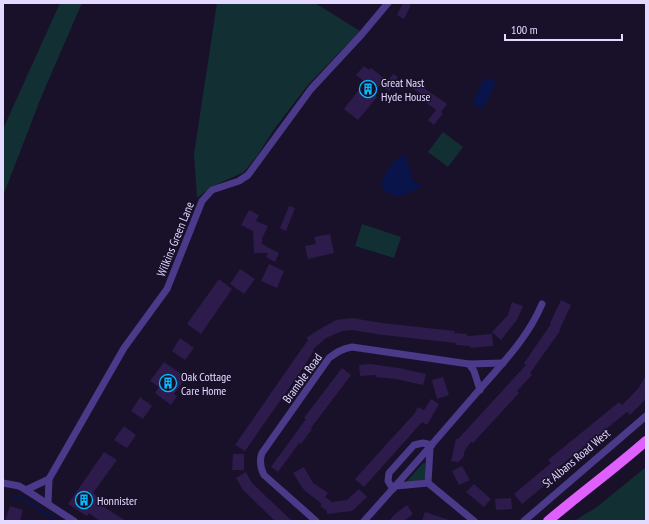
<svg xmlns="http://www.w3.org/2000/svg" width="649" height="524" font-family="'PT Sans Narrow',sans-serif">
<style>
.green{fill:#122f34}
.water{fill:#09154a}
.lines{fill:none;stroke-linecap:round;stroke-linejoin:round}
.stream{stroke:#09154a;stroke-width:2.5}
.building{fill:#2d1b4c}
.minor{stroke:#4b398a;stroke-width:7}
.primary{stroke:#e060ff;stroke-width:10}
.labels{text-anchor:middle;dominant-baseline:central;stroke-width:3;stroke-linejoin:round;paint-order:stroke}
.poi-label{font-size:12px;fill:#e4d9ff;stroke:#19102a;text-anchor:start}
.street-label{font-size:12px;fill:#e4d9ff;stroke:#19102a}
</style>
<rect width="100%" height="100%" fill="#19102a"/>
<!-- green -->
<g class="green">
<path d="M60 3H82L42 95 3 196V129Z"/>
<path d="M217 3H315L360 31 308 85 275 128 257 156 244 172 211 187 197 198 194 154Z"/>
<path d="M443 132 463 147 448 167 428 152Z"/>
<path d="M362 224 401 237 394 258 355 246Z"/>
<path d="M423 463H425V478L423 480 408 483 407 481Z"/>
<path d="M646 467V521H574L597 507Z"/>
</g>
<!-- water -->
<g class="water">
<path d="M485 77 496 83 483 109 472 103Z"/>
<path d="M405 155 413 181 422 186C407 195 391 203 381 184 386 172 392 158 405 155Z"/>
</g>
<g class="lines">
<!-- stream -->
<g class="stream">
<path d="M13 496 24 499 51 517"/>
<path d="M55 519 58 521"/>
</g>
</g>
<!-- building -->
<g class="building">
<path d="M403 3H408L411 5 404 19 397 15Z"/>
<path d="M364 66 369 70 371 68 388 81 393 74 398 77 389 91 380 85 373 94 377 97 358 120 344 109 365 82 356 75Z"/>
<path d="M411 79 447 104 441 112 443 113 434 125 428 120 436 110 420 98 422 95 407 85Z"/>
<path d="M289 206 295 208 286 231 280 228Z"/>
<path d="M249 210 259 215 256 221 268 226 262 238V244L279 253 275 262 266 257 268 253H254L253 231 241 225Z"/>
<path d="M330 234 334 253 308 259 305 246 316 244 314 237Z"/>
<path d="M269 264 284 271 277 288 261 281Z"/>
<path d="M240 269 255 279 244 294 230 284Z"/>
<path d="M219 279 232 289 201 334 187 324Z"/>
<path d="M561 300 571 305 559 331H560L530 373 532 375 517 391 519 393 473 443 471 442 465 450 463 458 458 462 451 461 456 439H458L526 365 524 363 551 324 550 323Z"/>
<path d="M512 302 523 306 517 320 501 340 492 332 508 315Z"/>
<path d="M352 318 382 323 455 331 454 333 468 334 467 336 492 334 493 346 470 348V346L456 345V343L383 335 352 330 342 331 326 338 313 349 314 350 303 368 245 451 235 445 296 357 308 340 306 338 320 329 336 320Z"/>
<path d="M180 338 194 348 185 360 172 351Z"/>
<path d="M164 362 184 376 181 380 183 382 174 394 177 396 171 405 155 393 159 387 150 381Z"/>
<path d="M370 364 399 368 426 374 423 385 396 379 376 377V375L360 376 359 365Z"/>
<path d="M342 368 351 375 311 428 312 429 301 444 299 443 278 472 271 467 306 419 304 418Z"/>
<path d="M646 375V399L630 415 627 412 554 471 557 475 522 504 514 494 551 463 548 460 575 438 619 402 622 405 638 389Z"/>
<path d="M443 377 449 395 437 399 432 380Z"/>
<path d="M140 397 152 406 143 419 131 411Z"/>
<path d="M431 399 439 404 427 425 422 422 364 487 355 479 414 414 418 407 424 410Z"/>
<path d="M124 426 136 435 127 448 114 440Z"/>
<path d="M104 452 117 460 93 493 99 497 96 502 126 521H100L89 513 87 516 68 504Z"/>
<path d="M233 454H244V470H232Z"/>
<path d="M462 466 470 480 459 485 452 471Z"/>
<path d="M304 467 313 483 328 493 325 497 332 502 347 500 359 489 367 497 352 511 327 514V511L320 506 322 504 304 490 293 473Z"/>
<path d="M246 472 252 483 292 521H275L243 490 236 478Z"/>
<path d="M474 484 491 499 484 507 466 492Z"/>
<path d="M511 498 512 509 496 510 495 499Z"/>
<path d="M407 505 413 514 404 521H389L394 515Z"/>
<path d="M10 506 23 510 20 521H5Z"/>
<path d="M425 512 449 520V521H422Z"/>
</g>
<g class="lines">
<!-- minor -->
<g class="minor">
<path d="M469 364 503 363"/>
<path d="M3 483 19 486 26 490 74 521"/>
<path d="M428 483 430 448"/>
<path d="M396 486 428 483 474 521"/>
<path d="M393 489 388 481 389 473 414 445 423 443 432 445"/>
<path d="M26 490 49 479"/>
<path d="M48 504 49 479 124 348 167 289 202 201 212 190 239 181 248 175 311 89 362 34 388 3"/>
<path d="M316 521 264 475C260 467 259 461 262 453L329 358C337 352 342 349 352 347L469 364 474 371 480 390"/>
<path d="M364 521C401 480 437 439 473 397 498 368 527 340 542 304"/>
<path d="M524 521 646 416"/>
</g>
<!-- primary -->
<path class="primary" d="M548 521C580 494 614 469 646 441"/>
</g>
<!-- icons -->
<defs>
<g id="building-ring" transform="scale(0.9)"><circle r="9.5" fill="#19102a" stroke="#05baff" stroke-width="1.5"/><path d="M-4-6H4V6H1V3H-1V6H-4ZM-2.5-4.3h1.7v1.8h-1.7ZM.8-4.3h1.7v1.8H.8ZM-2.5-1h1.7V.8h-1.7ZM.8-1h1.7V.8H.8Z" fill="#05baff"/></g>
</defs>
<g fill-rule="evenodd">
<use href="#building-ring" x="368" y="89"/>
<use href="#building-ring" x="168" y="383"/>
<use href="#building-ring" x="84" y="500"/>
</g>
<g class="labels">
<!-- poi labels -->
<g class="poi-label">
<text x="381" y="82">Great Nast<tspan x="381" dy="14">Hyde House</tspan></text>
<text x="181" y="376">Oak Cottage<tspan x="181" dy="14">Care Home</tspan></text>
<text x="97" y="500">Honnister</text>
</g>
<!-- street labels -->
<g class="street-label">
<text transform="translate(175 239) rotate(-68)">Wilkins Green Lane</text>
<text transform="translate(302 378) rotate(-54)">Bramble Road</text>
<text transform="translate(576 458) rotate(-40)">St Albans Road West</text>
</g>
</g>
<!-- border -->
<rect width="649" height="524" fill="none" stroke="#e4d9ff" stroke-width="8"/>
<!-- scale -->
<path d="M505 34v6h117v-6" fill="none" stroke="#e4d9ff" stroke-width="2"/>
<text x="511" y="34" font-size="12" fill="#e4d9ff" stroke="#19102a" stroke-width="3" paint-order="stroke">100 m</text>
</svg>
